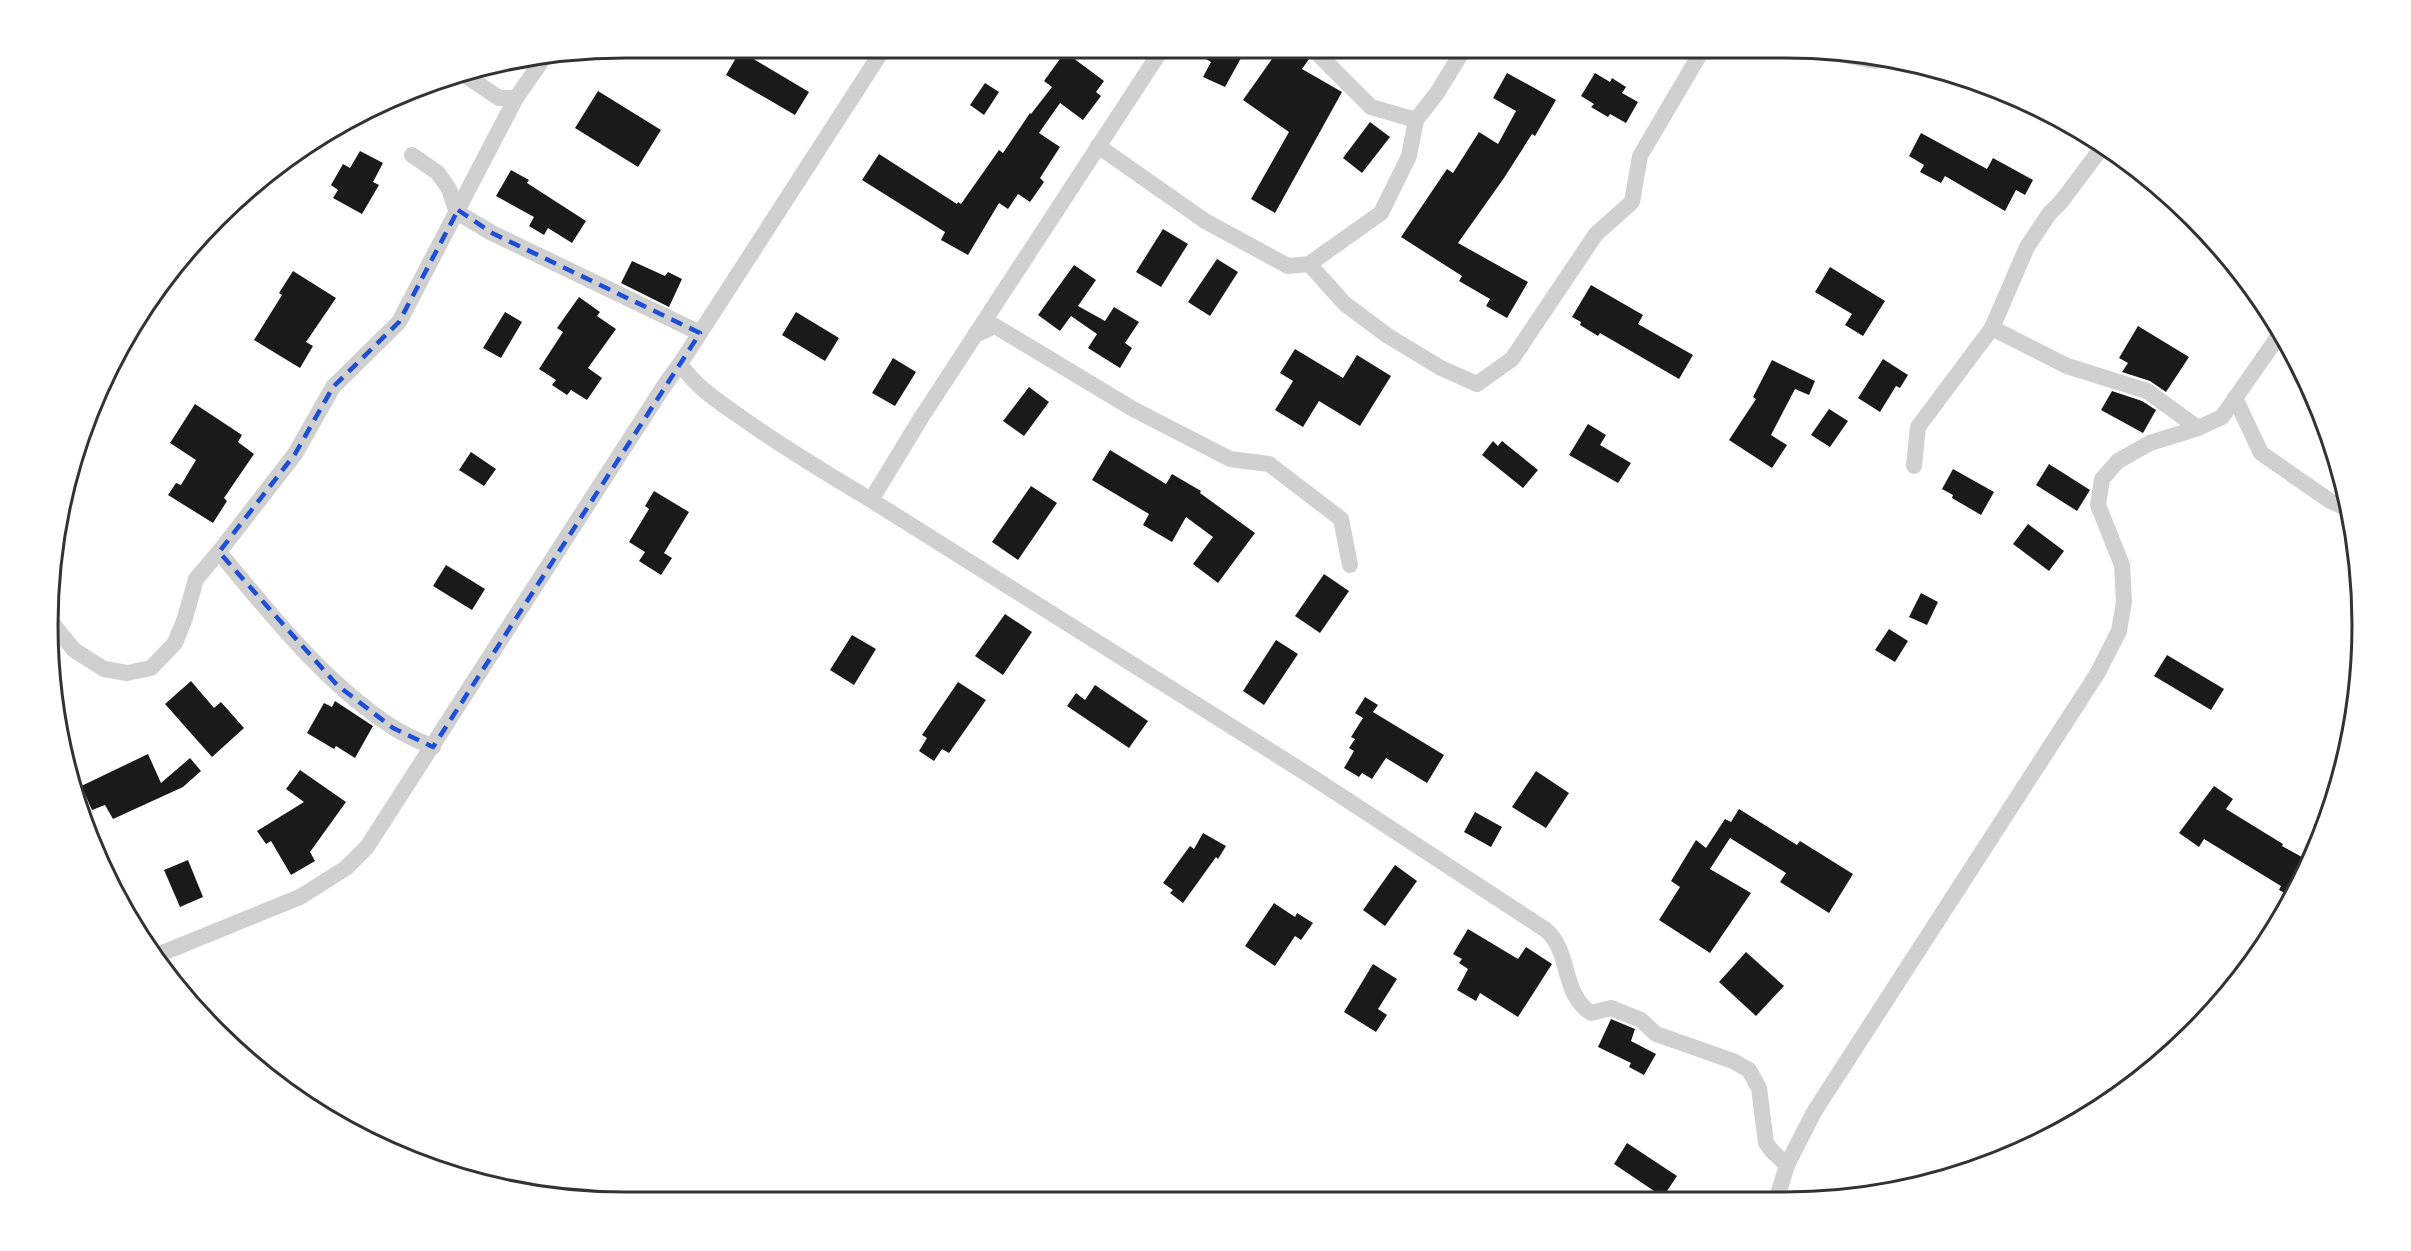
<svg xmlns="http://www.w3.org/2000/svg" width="2411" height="1251" font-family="'Archivo Narrow',sans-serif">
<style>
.building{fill:#1a1a1a}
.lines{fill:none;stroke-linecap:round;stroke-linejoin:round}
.minor{stroke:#d0d0d0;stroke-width:16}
.marked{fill:none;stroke:#1d4ed8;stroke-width:4.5;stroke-dasharray:12 8;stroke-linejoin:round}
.rim{fill:none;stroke:#333;stroke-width:3}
</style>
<rect width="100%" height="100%" fill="#fff"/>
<!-- building -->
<g class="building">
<path d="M1212 49H1246L1225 87 1203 77 1211 62 1206 59Z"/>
<path d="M1279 49H1303L1309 59 1302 69 1342 92 1275 213 1251 199 1289 132 1243 100Z"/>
<path d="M740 51 809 92 795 115 726 75Z"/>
<path d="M1065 52 1104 81 1096 92 1101 96 1083 120 1060 103 1039 133 1060 147 1040 178 1044 182 1030 202 1018 194 1008 209 999 203 968 255 941 240 945 232 862 180 879 154 957 204 958 202 961 204 999 150 1003 153 1030 113 1031 114 1052 87 1044 81Z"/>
<path d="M1507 73 1556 100 1535 136 1532 134 1504 178 1458 243 1528 282 1507 318 1486 306 1490 299 1459 281 1462 276 1401 237 1447 169 1453 173 1479 132 1498 144 1516 111 1493 98Z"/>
<path d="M1595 73 1610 82 1612 78 1626 87 1622 93 1638 102 1626 123 1610 114 1608 117 1591 107 1594 104 1581 96Z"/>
<path d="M985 83 999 92 984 115 970 105Z"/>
<path d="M598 91 661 130 638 167 575 128Z"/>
<path d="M1370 122 1390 137 1362 173 1343 158Z"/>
<path d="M1921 133 1987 169 1993 158 2033 180 2025 195 2016 190 2005 211 1945 176 1941 183 1920 172 1924 165 1909 156Z"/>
<path d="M360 151 383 163 373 182 379 185 362 214 333 198 338 190 331 185 343 164 350 168Z"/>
<path d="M511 170 529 180 527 183 586 221 572 243 548 228 544 235 529 226 534 217 496 196Z"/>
<path d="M1163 229 1188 244 1161 287 1136 272Z"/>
<path d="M1217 259 1238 272 1210 316 1188 302Z"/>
<path d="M632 261 665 276 668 272 682 279 669 307 621 283Z"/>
<path d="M1074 265 1096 280 1078 306 1105 321 1114 307 1139 322 1125 343 1132 348 1120 368 1088 348 1097 334 1071 316 1060 331 1038 315Z"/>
<path d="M1830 267 1885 301 1863 336 1845 325 1852 314 1815 292Z"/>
<path d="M293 271 336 298 306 342 313 346 300 368 254 340 282 295 279 293Z"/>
<path d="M1591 285 1643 315 1638 324 1693 355 1679 379 1600 333 1598 336 1580 325 1581 322 1572 317Z"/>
<path d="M579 297 600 312 597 316 616 329 588 368 602 378 587 400 571 390 567 395 552 385 556 380 539 369 563 332 557 328Z"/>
<path d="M505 312 522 322 501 358 483 348Z"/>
<path d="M796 312 839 338 825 361 782 335Z"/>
<path d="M2138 326 2189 357 2166 392 2150 381 2122 372 2128 363 2119 358Z"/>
<path d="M1295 349 1343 378 1357 355 1391 376 1360 426 1319 401 1303 427 1275 410 1293 381 1280 373Z"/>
<path d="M893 358 916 372 895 406 872 393Z"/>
<path d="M1883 359 1908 375 1900 388 1896 386 1880 412 1858 398Z"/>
<path d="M1772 360 1815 381 1809 395 1795 389 1771 435 1787 445 1772 468 1729 440 1756 399 1753 397Z"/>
<path d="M1029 387 1049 402 1024 436 1003 421Z"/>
<path d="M2112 391 2142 401 2156 410 2143 433 2101 410Z"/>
<path d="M195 404 242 435 238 442 254 454 224 498 227 501 213 523 168 495 176 483 181 485 196 460 170 443Z"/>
<path d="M1829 409 1848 421 1830 447 1811 435Z"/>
<path d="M1588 424 1606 435 1600 445 1631 463 1618 483 1569 455Z"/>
<path d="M1493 441 1498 446 1502 441 1538 470 1523 488 1482 455Z"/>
<path d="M1110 450 1166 484 1172 474 1201 491 1200 493 1255 533 1218 583 1193 564 1213 537 1186 517 1172 542 1143 525 1149 514 1092 480Z"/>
<path d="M471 452 496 469 484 486 459 470Z"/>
<path d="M2049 464 2090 490 2077 511 2036 485Z"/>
<path d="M1953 469 1994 492 1981 515 1952 498 1953 495 1942 489Z"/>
<path d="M1031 486 1057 503 1018 560 992 542Z"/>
<path d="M654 491 689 512 664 553 672 558 661 575 639 561 645 552 629 542 649 509 645 506Z"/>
<path d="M2028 524 2064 551 2049 571 2013 544Z"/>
<path d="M446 565 485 589 472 610 433 586Z"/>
<path d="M1324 574 1349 591 1320 633 1295 616Z"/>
<path d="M1921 593 1938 602 1927 625 1909 617Z"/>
<path d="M1005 614 1032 632 1003 675 975 656Z"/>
<path d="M1889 629 1908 641 1895 662 1875 650Z"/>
<path d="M852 635 876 649 854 685 830 670Z"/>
<path d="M1276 640 1298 654 1264 705 1243 691Z"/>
<path d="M2167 655 2224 689 2211 710 2154 676Z"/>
<path d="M191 681 214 708 221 702 244 728 212 757 165 704Z"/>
<path d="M958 682 986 700 949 753 942 749 934 761 919 751 927 738 922 735Z"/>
<path d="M1095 685 1148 721 1129 748 1067 706 1076 693 1085 700Z"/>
<path d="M1365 697 1378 705 1373 712 1444 755 1427 783 1386 758 1372 779 1362 773 1359 777 1344 768 1354 751 1349 748 1355 739 1351 737 1363 718 1355 713Z"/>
<path d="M335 701 373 726 355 758 336 746 334 749 307 733 324 703 332 707Z"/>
<path d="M148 754 161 783 190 758 201 771 183 787 113 819 105 805 92 810 84 792 73 790Z"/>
<path d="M300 770 346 802 310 852 315 861 291 875 271 841 266 844 257 831 304 802 286 789Z"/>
<path d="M1536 771 1569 793 1546 828 1512 807Z"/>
<path d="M2214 786 2233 799 2226 809 2283 844 2282 846 2311 862 2303 881 2293 897 2279 890 2281 886 2204 839 2199 847 2179 833Z"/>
<path d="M1739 809 1797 845 1800 841 1853 874 1829 913 1780 882 1786 873 1730 838 1710 869 1751 893 1710 953 1659 920 1680 887 1671 881 1696 840 1706 848 1725 819 1731 822Z"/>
<path d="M1475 812 1502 827 1491 847 1464 832Z"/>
<path d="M1203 833 1226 846 1218 859 1216 857 1183 903 1170 893 1173 890 1163 883 1190 846 1194 849Z"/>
<path d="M188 860 203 897 180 907 164 870Z"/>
<path d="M1395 865 1417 881 1385 926 1363 910Z"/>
<path d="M1274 903 1295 917 1297 913 1313 923 1301 940 1295 936 1275 966 1245 946Z"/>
<path d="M1468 929 1518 959 1526 947 1552 964 1518 1017 1480 993 1476 1001 1457 990 1468 969 1459 963 1462 959 1453 954Z"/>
<path d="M1746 952 1784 986 1756 1016 1719 982Z"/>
<path d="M1373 964 1397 979 1378 1009 1387 1015 1376 1032 1344 1012Z"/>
<path d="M1611 1019 1635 1029 1631 1041 1656 1054 1644 1075 1629 1067 1631 1063 1598 1047Z"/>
<path d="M1627 1143 1677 1176 1663 1197 1614 1164Z"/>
</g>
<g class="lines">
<!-- minor -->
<g class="minor">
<path d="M1313 49 1371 107 1416 120"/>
<path d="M1813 49 1875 61 1884 59"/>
<path d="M465 75 499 98H516"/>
<path d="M1098 146 1205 221 1288 266 1309 264 1381 213 1409 156 1416 120 1437 93 1464 49"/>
<path d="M2103 146 2061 202 2049 214 2027 247 1992 328 2067 366 2147 391 2198 428"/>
<path d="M412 155 438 173 449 189 455 207 460 214 492 233 700 333"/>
<path d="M1309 264 1345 304 1388 336 1441 368 1477 384 1512 359 1596 234 1632 202 1640 156 1703 49"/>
<path d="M975 335 995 326 1133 409 1230 459 1269 464 1341 519 1350 565"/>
<path d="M680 364C696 387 719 402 742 418 784 448 828 474 871 500L921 418 1162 49"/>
<path d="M2235 398 2261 453 2330 501 2348 509"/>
<path d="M1914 466 1918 427 1992 328"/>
<path d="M871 500 1312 777 1546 930C1572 953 1560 992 1591 1013L1611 1008 1641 1020 1656 1034 1733 1061 1749 1070 1759 1088 1766 1143 1772 1151 1787 1165"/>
<path d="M219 552C271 615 323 681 391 726 404 735 419 741 433 747"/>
<path d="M53 624 74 650 104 669 127 673 151 668 175 643 185 618 196 579 219 552 295 454 333 387 399 322 516 98 541 62"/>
<path d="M77 800 89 832"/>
<path d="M160 954 300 897 346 868 367 847 664 386 680 364 884 48"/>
<path d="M1777 1198 1787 1165 1814 1112 2097 674 2119 631 2124 602 2122 565 2098 505 2102 479 2118 461 2150 443 2198 428 2222 417 2282 331"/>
</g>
</g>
<!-- marked area -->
<path class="marked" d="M458 210 492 233 700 333 433 747 393 728 337 685 219 552 295 454 333 387 399 322Z"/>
<!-- crop -->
<path d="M0 0H2411V1251H0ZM625 58H1785A567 567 0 0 1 2352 625V625A567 567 0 0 1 1785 1192H625A567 567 0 0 1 58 625V625A567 567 0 0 1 625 58Z" fill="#fff" fill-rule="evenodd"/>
<path class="rim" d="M625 58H1785A567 567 0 0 1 2352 625V625A567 567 0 0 1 1785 1192H625A567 567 0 0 1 58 625V625A567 567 0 0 1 625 58Z"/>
</svg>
